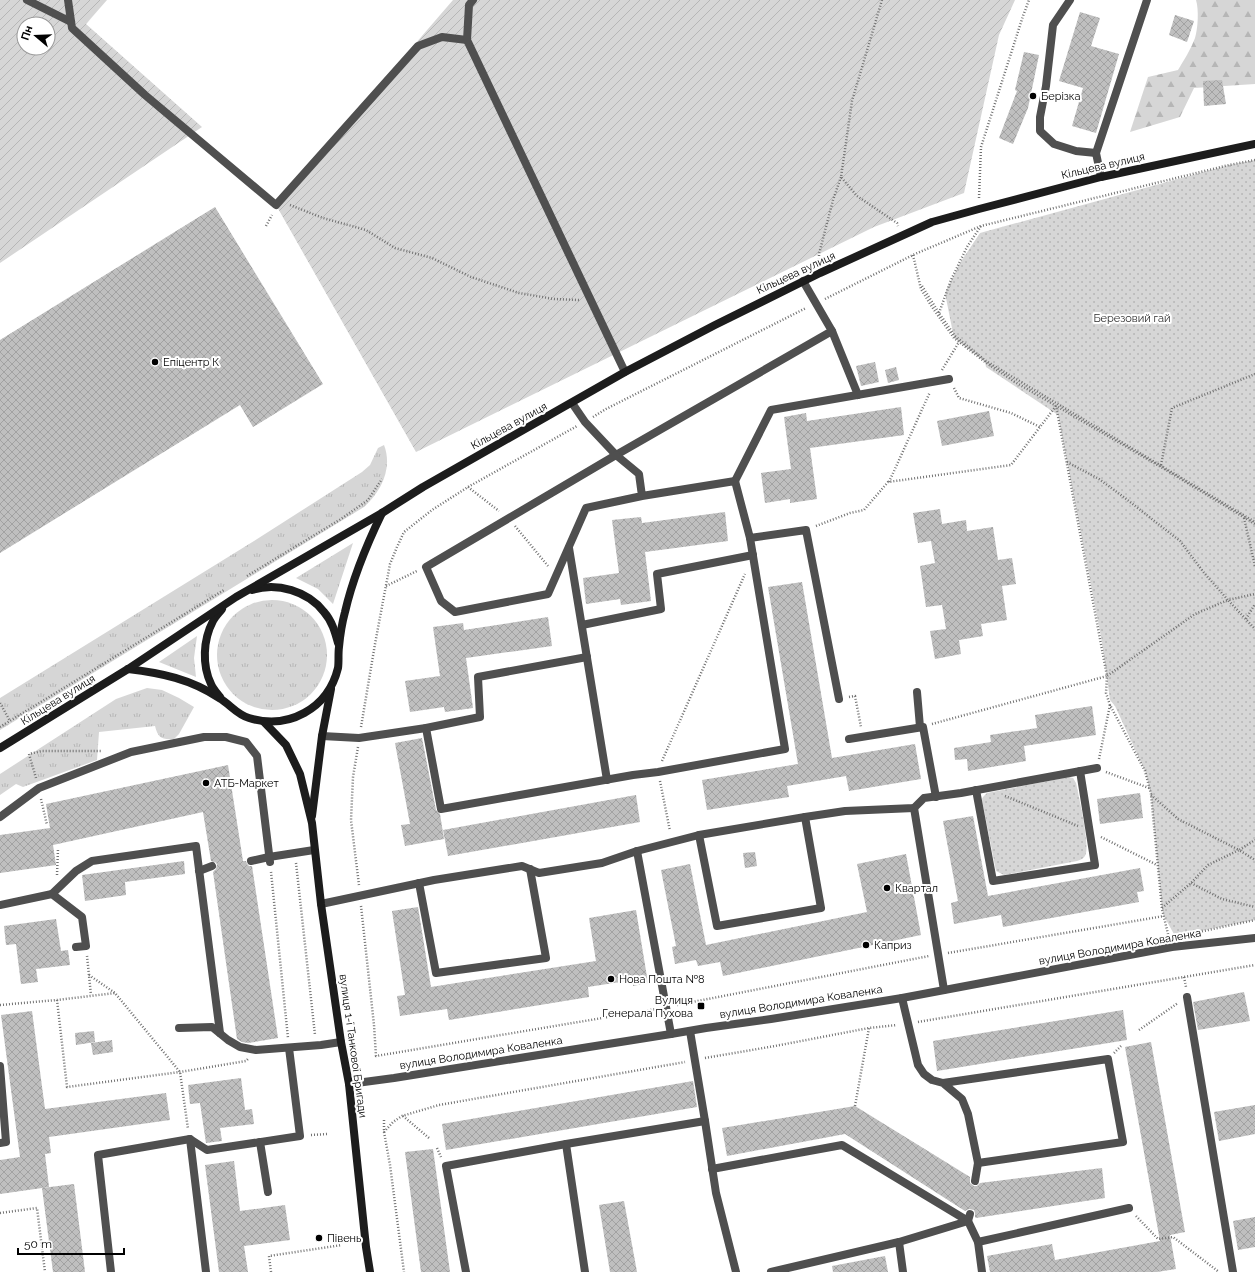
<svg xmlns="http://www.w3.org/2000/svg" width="1255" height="1272" font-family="Raleway,sans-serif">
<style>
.grass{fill:url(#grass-tufts)}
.forest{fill:url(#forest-firs)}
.park{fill:url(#park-dots)}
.garden{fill:url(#garden-furrows);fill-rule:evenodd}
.building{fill:url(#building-cross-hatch)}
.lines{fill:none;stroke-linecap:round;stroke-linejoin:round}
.path{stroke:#717171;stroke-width:2.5;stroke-dasharray:1 2;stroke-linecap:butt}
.service{stroke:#4f4f4f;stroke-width:8}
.minor{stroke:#4f4f4f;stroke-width:8}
.tertiary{stroke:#4f4f4f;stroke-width:8}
.secondary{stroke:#1c1c1c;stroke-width:8}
.poi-dot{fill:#000;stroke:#fff;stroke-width:1.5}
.labels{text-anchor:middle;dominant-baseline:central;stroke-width:4;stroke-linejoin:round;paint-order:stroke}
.poi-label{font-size:11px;fill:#000;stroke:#fff;text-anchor:start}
.street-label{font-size:11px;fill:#000;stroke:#fff}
.park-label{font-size:11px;fill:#2d2d2d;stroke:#fff}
</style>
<defs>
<pattern id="grass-tufts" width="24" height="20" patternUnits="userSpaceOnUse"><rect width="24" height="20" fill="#d6d6d6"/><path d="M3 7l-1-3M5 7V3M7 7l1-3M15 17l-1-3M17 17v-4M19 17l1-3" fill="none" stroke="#b6b6b6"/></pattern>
<pattern id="forest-firs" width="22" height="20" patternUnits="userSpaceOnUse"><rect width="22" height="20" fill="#d6d6d6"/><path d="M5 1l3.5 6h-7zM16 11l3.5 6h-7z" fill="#b6b6b6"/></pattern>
<pattern id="park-dots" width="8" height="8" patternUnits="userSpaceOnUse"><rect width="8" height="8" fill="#d6d6d6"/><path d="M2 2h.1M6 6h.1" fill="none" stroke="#b6b6b6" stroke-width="1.8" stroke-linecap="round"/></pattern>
<pattern id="garden-furrows" width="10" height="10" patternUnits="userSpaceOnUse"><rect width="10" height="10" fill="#d6d6d6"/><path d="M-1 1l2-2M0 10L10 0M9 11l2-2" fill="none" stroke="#b6b6b6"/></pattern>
<pattern id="building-cross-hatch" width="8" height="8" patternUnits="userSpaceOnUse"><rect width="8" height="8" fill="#bfbfbf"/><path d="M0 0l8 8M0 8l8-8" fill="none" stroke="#a2a2a2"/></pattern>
</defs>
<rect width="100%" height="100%" fill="#fff"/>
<!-- grass -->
<g class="grass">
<path d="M384 445C393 468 381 492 364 507L0 730V698L254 541 362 472 370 465 378 448Z"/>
<path d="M353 543 333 604 318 589 296 578Z"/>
<circle cx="272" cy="655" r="55"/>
<path d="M197 636 194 658 196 677 159 662Z"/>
<path d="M147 688 162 690 179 698 194 707 179 734 174 739C162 740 158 738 155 726L99 732 97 760 23 787 16 784 0 795V774L116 699Z"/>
</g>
<!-- forest -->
<path class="forest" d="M1196 0H1255V84L1194 88 1180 117 1130 132 1148 77 1178 70C1184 60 1191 49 1195 38 1198 28 1199 10 1196 0Z"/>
<!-- park -->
<g class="park">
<path d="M1255 160V920L1175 936 1164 916 1162 909 1151 794 1145 771 1115 706 1110 700 1102 642 1058 415 986 367 985 362 954 338 945 293 960 263 980 233 1229 165Z"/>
<path d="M1069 777 1073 778 1076 783C1079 797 1089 842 1086 853 1085 858 1081 860 1077 861L1004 875 996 871 982 800 983 797 987 793Z"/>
</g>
<!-- garden -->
<g class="garden">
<path d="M0 0H107L86 24 202 127 0 263ZM24 24H48V48H24Z"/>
<path d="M453 0H1015L999 35 964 193 874 227 416 452 276 205Z"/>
</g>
<!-- building -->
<g class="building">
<path d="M1080 12 1100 18 1091 46 1119 54 1096 133 1072 126 1083 88 1059 81Z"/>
<path d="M1175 15 1194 21 1187 42 1169 35Z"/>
<path d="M1024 52 1039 55 1028 108 1013 144 999 138 1017 91 1015 90Z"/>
<path d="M1222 80 1226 104 1204 106 1203 81Z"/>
<path d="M215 207 323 384 253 427 240 405 0 553V340Z"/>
<path d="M875 362 879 382 861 386 856 366Z"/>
<path d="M896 367 899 380 888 383 885 370Z"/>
<path d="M901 407 904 435 810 448 817 499 790 503V499L765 503 761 473 791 469 784 417 806 413 807 421Z"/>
<path d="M989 411 994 436 942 446 937 421Z"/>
<path d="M940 509 942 524 966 520 967 531 993 527 998 560 1012 558 1016 584 1002 586 1007 620 981 624 983 636 959 640 961 654 935 659 930 631 946 629 942 605 926 607 920 566 935 563 931 541 918 543 913 513Z"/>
<path d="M725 512 728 541 645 552 651 601 621 605 620 599 586 604 583 578 619 573 612 520 641 517 642 523Z"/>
<path d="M802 582 832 758 915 744 921 779 849 791 846 776 787 786 789 797 707 810 702 780 798 764 768 587Z"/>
<path d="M548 617 552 646 466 658 473 708 445 712 444 707 410 712 405 681 440 676 433 627 463 623 464 630Z"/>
<path d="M1092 706 1096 735 1024 746 1026 761 968 771 967 759 955 760 954 748 991 742 990 735 1037 728 1035 715Z"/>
<path d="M422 738 436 810 440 814 444 839 405 846 401 825 410 824 395 743Z"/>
<path d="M228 765 243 861H246L247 864 249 866H252L278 1038 248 1043 242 1042 237 1039 213 872 216 869 217 864 215 862 211 861 203 812 53 845 56 865 0 873V835L50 828 46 804Z"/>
<path d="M1140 793 1143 818 1100 824 1097 799Z"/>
<path d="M636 795 640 822 448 856 443 830Z"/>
<path d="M973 816 988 896 1140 868 1144 891 1137 892 1139 902 1003 927 1001 915 954 924 951 903 958 901 943 821Z"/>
<path d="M755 852 757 866 745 868 743 853Z"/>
<path d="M906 854 921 935 723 976 720 962 698 966 696 960 675 964 672 947 676 946 661 870 690 864 706 945 867 912 857 864Z"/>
<path d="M184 861 185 874 125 882 126 895 85 901 82 875Z"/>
<path d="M418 907 431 987 596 961 589 918 636 910 648 983 633 986V980L588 987 589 997 449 1020 447 1009 400 1016 397 996 405 995 392 911Z"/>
<path d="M56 919 61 951 68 950 70 965 36 969 38 982 21 984 16 944 6 945 4 926Z"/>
<path d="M1244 992 1250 1021 1198 1030 1193 1002Z"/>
<path d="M1123 1010 1127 1040 937 1071 933 1041Z"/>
<path d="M32 1011 45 1109 166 1093 170 1120 49 1137 51 1153 45 1154 49 1187 0 1194V1160L20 1157 1 1015Z"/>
<path d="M94 1031 95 1042 76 1045 75 1033Z"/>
<path d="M112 1040 113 1052 93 1055 91 1043Z"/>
<path d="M1151 1042 1185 1232 1170 1235 1176 1269 1157 1272H990L987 1256 1052 1244 1055 1260 1160 1241 1125 1047Z"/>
<path d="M241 1078 245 1110 252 1109 254 1124 220 1128 222 1141 206 1143 200 1103 190 1104 188 1085Z"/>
<path d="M693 1081 697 1107 446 1150 442 1124Z"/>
<path d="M1255 1105V1134L1219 1141 1214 1112Z"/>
<path d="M855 1106 970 1177V1183L974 1186H977L980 1183 1102 1168 1105 1198 976 1218 975 1217V1213L974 1210 969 1209 965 1211 845 1134 727 1156 722 1128Z"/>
<path d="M433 1149 450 1272H421L405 1152Z"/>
<path d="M234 1161 240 1211 285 1205 290 1240 244 1246 248 1272H219L205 1165Z"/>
<path d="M74 1184 85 1272H53L42 1188Z"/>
<path d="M624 1201 637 1272H610L599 1205Z"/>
<path d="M1255 1217V1247L1238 1250 1233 1221Z"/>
<path d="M885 1256 888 1272H833L832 1266Z"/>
</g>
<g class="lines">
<!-- path -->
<g class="path">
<path d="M882 0 852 101 841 177 857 196 897 223 898 226"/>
<path d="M979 198 981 147 1023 16 1029 0"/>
<path d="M290 205 323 218 366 230 395 248 432 258 471 277 519 293 554 299 579 300"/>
<path d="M266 226 272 215"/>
<path d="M913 255 921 289 932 307 954 338 985 362 1015 382 1161 467 1255 524"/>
<path d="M819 262V254L833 200 841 177"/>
<path d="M922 286 939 313 955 336 986 361 1255 522"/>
<path d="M825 299 915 254 981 226"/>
<path d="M939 313 951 280 967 247 981 226 1229 165 1255 160"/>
<path d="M942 370 959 342"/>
<path d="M954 388 959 398 1011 413 1040 427"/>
<path d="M593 417 606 409 806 308"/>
<path d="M1067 462 1099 479 1125 498 1180 541 1205 574 1228 600 1255 594"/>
<path d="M1161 465 1172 408 1255 374"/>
<path d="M889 482 930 392"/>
<path d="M468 487 499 511"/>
<path d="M1244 518 1255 566"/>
<path d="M515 526 548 566"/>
<path d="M816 526 850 513 864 510 888 482 1011 465 1056 406"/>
<path d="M247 576 341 519 368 500 382 479"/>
<path d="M386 586 417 571"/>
<path d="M1246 619 1255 604"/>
<path d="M849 697 855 696 861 727"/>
<path d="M0 703 10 721"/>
<path d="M1110 705 1106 693 1107 676 1195 614 1228 600 1255 629"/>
<path d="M932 724 1107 676 1056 406"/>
<path d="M0 727 224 590"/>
<path d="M361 727 375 644 390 564 397 547 404 532 432 510 468 487 577 426"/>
<path d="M358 747 353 777 351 820 359 885"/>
<path d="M1099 759 1110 705 1145 771 1151 794 1162 909 1169 938"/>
<path d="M662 761 745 574"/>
<path d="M1106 772 1149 788"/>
<path d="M36 778 29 754 42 751H101"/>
<path d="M660 781 670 831"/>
<path d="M1151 795 1178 819 1239 850 1255 840"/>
<path d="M1005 796 1078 826"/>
<path d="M41 799 47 825"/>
<path d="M1101 837 1157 865"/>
<path d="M296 863 315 1035"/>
<path d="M271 872 288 1038"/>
<path d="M57 875 58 849"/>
<path d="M1191 883 1222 899 1255 907"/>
<path d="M361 906 374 1025 376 1056 656 1009"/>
<path d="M1162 908 1191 883 1208 865 1239 850 1255 860"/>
<path d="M1199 932 1255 920"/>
<path d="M948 953 1164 916"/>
<path d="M87 956 91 995"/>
<path d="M89 975 115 993 180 1072 188 1129"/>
<path d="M1184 977 1186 987"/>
<path d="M57 1000 67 1087 180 1072 246 1061 248 1059"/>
<path d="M0 1005 57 1000 115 993"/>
<path d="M677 1005 929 956"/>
<path d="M918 1022 1255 965"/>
<path d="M1139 1030 1178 1003"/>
<path d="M1114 1053 1121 1046"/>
<path d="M705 1058 775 1046 869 1028 897 1025"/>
<path d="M855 1106 869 1028"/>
<path d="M403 1116 429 1138"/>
<path d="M384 1120V1132L390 1165 404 1272"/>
<path d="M384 1132 393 1122 402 1116 439 1105 685 1062"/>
<path d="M311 1135 328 1134"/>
<path d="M437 1148 441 1157"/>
<path d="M0 1213 37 1208 45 1272"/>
<path d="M1136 1216 1158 1239 1173 1237 1219 1272"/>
<path d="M271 1272 269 1256 342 1245"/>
</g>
<!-- service -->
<g class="service">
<path d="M27 0 71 22"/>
<path d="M68 0 72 28 145 95 276 205 418 46 442 37 467 40 625 372"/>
<path d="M1070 0 1053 25 1046 86 1040 117V131L1054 144 1076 151 1096 153"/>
<path d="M467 40 469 5 473 0"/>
<path d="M832 331 858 395"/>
<path d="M572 403 585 422 616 455 832 331 803 281"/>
<path d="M735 481 771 410 949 379"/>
<path d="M642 496 586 508 548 594 455 612 441 601 426 567 616 455 639 474 642 496 735 481 750 538 806 530 839 699"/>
<path d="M569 548 607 780"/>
<path d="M582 625 661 609 657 574 753 555"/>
<path d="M917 692 920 727"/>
<path d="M426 728 441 809 633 775 658 772 785 749 750 538"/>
<path d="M322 736 359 738 426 728 480 717 478 677 587 657"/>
<path d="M849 739 923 727 936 797"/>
<path d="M976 790 993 881 1095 865 1080 771"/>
<path d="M914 808 944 990"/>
<path d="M0 817 39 788 131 752 204 737H226L246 742 257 756 270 862"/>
<path d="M699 835 717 926 821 908 805 817"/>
<path d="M637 851 671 1034"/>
<path d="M251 861 269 857 314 850"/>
<path d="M199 871 212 866"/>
<path d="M419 883 436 973 546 958 530 869"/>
<path d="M52 894 76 871 92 861 196 846 220 1033"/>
<path d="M321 904 434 880 522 866 539 873 602 863 637 851 699 835 805 817 845 811 914 808 924 798 961 793 1097 768"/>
<path d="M0 905 52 894 82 917 86 946 76 947"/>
<path d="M1187 997 1233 1272"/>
<path d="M902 998 918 1065 924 1074 932 1080 943 1083 962 1099 968 1114 978 1163 1123 1142 1108 1059 943 1083"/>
<path d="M179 1028 212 1027 228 1040 240 1047 256 1050 321 1045 341 1042"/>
<path d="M690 1031 705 1121 716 1193 736 1272"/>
<path d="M0 1066 6 1142 0 1143"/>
<path d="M190 1139 206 1272"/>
<path d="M260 1142 268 1192"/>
<path d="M566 1144 585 1272"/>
<path d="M712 1169 842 1145 968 1221 978 1242"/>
<path d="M975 1181 978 1163"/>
<path d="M899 1242 968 1221 970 1214"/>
<path d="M111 1272 98 1155 190 1139 207 1150 300 1136 289 1048"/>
<path d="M466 1272 446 1166 566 1144 705 1121"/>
<path d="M771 1272 899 1242 903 1272"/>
<path d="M982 1272 978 1242 1129 1208"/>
</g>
<!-- minor -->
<path class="minor" d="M1101 177 1096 153 1147 0"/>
<!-- tertiary -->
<path class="tertiary" d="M349 1084 394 1078 671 1034 706 1028 771 1019 902 998 1172 947 1255 938"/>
<!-- secondary -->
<g class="secondary">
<path d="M252 590C277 582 308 591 324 612 332 621 335 632 338 643"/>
<path d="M128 669C161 673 191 679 219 698 230 704 236 714 249 718 288 730 328 709 338 668 339 662 338 654 339 647 340 636 342 623 345 612 353 577 367 544 382 513"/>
<path d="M220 697C217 693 213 689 211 684 202 665 203 640 213 621 215 617 219 613 222 609"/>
<path d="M264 722 286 745 300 774 312 823 321 904 341 1042 349 1084 366 1247 370 1272"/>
<path d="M0 748 128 669 236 597 382 513 423 487 625 372 715 325 820 273 932 222 979 209 1101 177 1255 144"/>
<path d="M312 816 322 736 331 689"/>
</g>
</g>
<!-- markers -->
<g class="poi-dot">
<circle cx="1033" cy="96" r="4"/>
<circle cx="155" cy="362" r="4"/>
<circle cx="206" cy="783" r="4"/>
<circle cx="887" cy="888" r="4"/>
<circle cx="866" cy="945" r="4"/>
<circle cx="611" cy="979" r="4"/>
<rect x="697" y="1002" width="8" height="8" rx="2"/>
<circle cx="319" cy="1238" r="4"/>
</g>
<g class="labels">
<!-- poi labels -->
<g class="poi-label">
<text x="1041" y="96">Берізка</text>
<text x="163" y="362">Епіцентр К</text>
<text x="214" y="783">АТБ-Маркет</text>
<text x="895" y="888">Квартал</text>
<text x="874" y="945">Каприз</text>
<text x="619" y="979">Нова Пошта №8</text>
<text x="693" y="1000" text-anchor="end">Вулиця<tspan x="693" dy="13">Генерала Пухова</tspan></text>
<text x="327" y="1238">Півень</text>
</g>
<!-- street labels -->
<g class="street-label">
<text transform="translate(1103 166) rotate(-13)">Кільцева вулиця</text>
<text transform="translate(796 273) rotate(-25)">Кільцева вулиця</text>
<text transform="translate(509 426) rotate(-29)">Кільцева вулиця</text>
<text transform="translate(58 700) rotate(-32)">Кільцева вулиця</text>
<text transform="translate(1120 947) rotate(-10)">вулиця Володимира Коваленка</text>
<text transform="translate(801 1002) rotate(-9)">вулиця Володимира Коваленка</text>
<text transform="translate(353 1046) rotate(82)">вулиця 1-ї Танкової Бригади</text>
<text transform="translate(481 1053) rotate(-9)">вулиця Володимира Коваленка</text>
</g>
<!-- park labels -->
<g class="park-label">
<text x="1132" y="318">Березовий гай</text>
</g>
</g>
<!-- north arrow -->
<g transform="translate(36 36) rotate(289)"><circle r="19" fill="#ffffff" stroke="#999999"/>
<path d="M0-3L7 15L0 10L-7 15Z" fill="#000000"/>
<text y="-6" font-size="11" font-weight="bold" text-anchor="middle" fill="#000000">Пн</text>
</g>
<!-- scale -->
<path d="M18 1248v6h106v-6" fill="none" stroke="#000000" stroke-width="2"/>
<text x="24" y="1248" font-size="12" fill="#000000" stroke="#ffffff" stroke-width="3" paint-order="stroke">50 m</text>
</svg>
